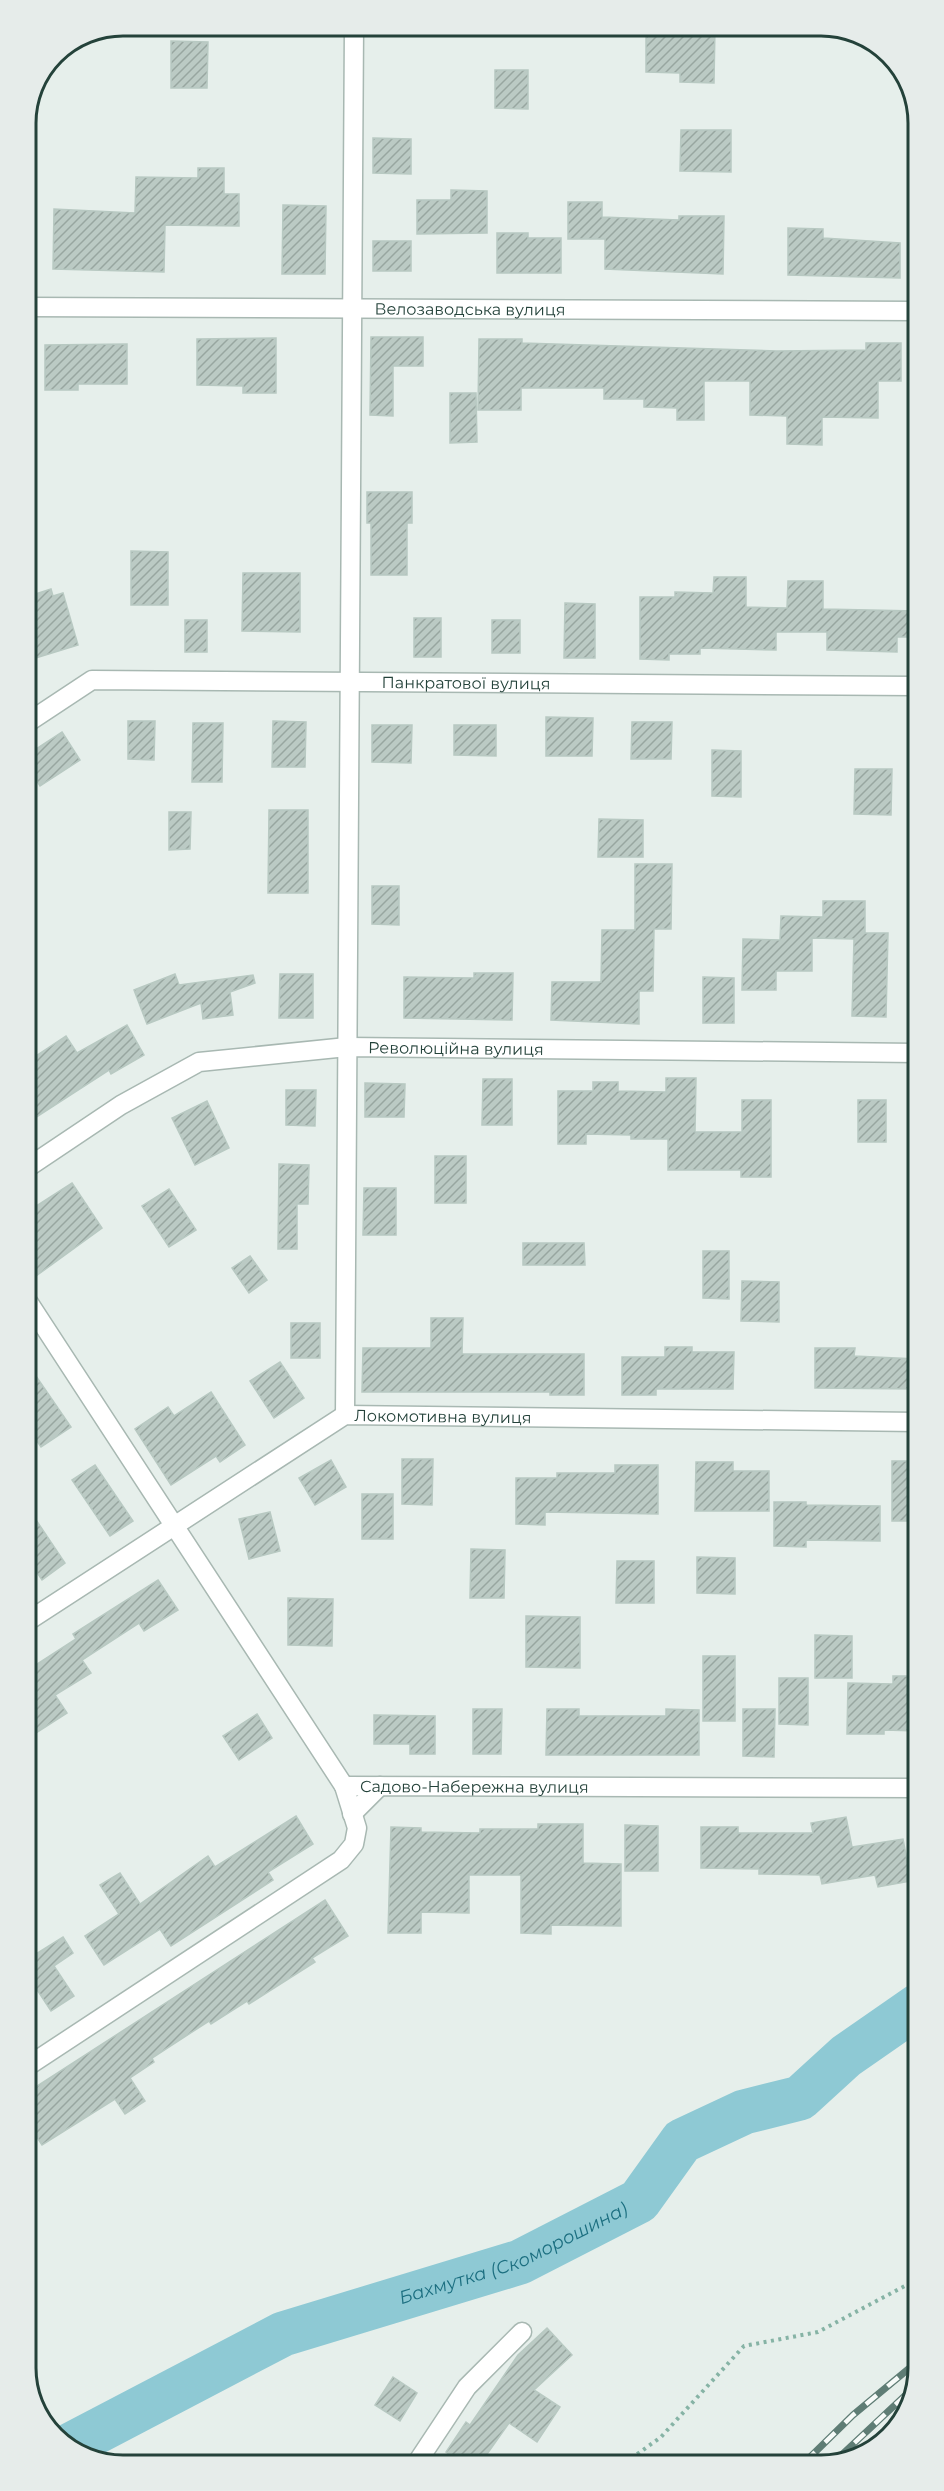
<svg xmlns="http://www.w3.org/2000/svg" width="944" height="2491" font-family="Montserrat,sans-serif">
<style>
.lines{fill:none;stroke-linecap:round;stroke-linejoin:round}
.river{stroke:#8ec9d4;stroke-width:45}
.building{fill:url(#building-hatch);stroke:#b8c9c2;stroke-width:1.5}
.minor-casing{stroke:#a8b8b2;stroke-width:21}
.path{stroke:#86b3a5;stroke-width:4;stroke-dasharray:3 4.5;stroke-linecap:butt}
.minor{stroke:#fff;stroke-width:18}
.rail-casing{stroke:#5f7d75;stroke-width:7}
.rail{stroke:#f7fbf9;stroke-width:4.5;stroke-dasharray:14;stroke-linecap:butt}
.labels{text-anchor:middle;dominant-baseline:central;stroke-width:6;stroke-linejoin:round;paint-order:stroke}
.street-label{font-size:16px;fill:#24423a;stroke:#f7fbf9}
.water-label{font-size:18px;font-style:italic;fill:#1c6f80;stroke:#f7fbf9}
.rim{fill:none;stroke:#24423a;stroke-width:3}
</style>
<defs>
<pattern id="building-hatch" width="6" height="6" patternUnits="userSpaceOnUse" patternTransform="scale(1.5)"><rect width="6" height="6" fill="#bbcac4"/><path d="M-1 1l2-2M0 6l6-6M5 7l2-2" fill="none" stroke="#98a6a0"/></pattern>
</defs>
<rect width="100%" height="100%" fill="#e6efeb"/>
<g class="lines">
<!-- river -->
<path class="river" id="s1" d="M69 2446 283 2334 520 2262 639 2201 682 2141 744 2112 800 2098 846 2056 918 2006"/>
</g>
<!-- building -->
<g class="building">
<path d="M646 26H715L714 83 680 82V73L646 72Z"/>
<path d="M171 41 208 42 207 88H171Z"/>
<path d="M495 70H528V109L495 108Z"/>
<path d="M681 130H731V172L680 171Z"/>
<path d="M373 138 411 139V174L373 173Z"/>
<path d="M198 168H224V194H239V226L165 225 164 272 53 269 54 209 135 213 136 177 198 178Z"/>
<path d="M451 190 487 191V233L417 234V200H451Z"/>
<path d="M568 202H602V217L679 220V216H724L723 274 605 269V239H568Z"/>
<path d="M283 205 326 206 325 274H282Z"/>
<path d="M788 228 823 229V238L900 243V278L788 275Z"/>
<path d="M497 233H528V238H561V273H497Z"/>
<rect x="373" y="241" width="38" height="30"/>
<path d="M371 337H423V366H393V416L370 415Z"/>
<path d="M276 338V393H243V386L197 385V339Z"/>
<path d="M479 339H522V343L777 351 866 350V343H901V381H878V418L822 417V445L787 444V416L750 415V381H704V420H677V408L644 407V399H604V388H521V410H478Z"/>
<path d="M127 344V384H78V390H45V345Z"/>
<path d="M450 393H476L477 442 450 443Z"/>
<path d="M367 492H412V523H407V575H371V523H367Z"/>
<path d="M131 551 168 552V605H131Z"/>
<path d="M243 573H300V632L242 631Z"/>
<path d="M714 577H746V607L787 608 788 581H823V609L916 611V637H897V652L863 651 827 650V632H776V650L700 648V654H669V660L640 659V597H675V592L713 593Z"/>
<path d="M51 589 53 596 63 593 78 645 26 661V597Z"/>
<path d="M565 603 595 604V658H564Z"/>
<rect x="414" y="618" width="27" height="39"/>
<rect x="185" y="620" width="22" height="32"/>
<rect x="492" y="620" width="28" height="33"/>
<path d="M546 717 593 718 592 756H546Z"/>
<path d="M128 721H155L154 760 128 759Z"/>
<path d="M273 721 306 722 305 767H272Z"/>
<path d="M632 722H672L671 759H631Z"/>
<path d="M193 723H223L222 782H192Z"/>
<path d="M372 725H412L411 763 372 762Z"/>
<path d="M454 725H496V756L454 755Z"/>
<path d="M62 732 80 760 40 786 27 765V755Z"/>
<path d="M712 750 741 751V797L712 796Z"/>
<path d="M855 769H892L891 815 854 814Z"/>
<path d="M269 810H308V893H268Z"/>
<path d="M169 812H191L190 849 169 850Z"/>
<path d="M599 819 643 820V857H598Z"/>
<path d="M635 864H672L671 929H654L653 991H639V1024L551 1020 552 982H601L602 930H635Z"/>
<path d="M372 886H399V925L372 924Z"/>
<path d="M823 901H865V933H888L886 1017 852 1016 854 939 812 938V971H776V990H742L743 939 780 940 781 916 823 917Z"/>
<path d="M474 973H513L512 1020 404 1018V977L474 978Z"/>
<path d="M175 974 179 985 253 975 255 983 230 992 233 1015 203 1019 201 1003 147 1024 134 990Z"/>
<path d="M280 974H313V1018H279Z"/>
<path d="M703 977 734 978V1023H703Z"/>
<path d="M127 1025 144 1055 111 1074 109 1070 27 1123V1062L66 1036 77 1053Z"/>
<path d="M666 1078H696L695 1132H742V1100H771V1177H741V1170H668V1139H631V1135L586 1134V1144H558V1091H593V1082H618V1091L666 1092Z"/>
<path d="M483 1079H512V1125H482Z"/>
<path d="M365 1083 405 1084 404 1117H365Z"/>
<path d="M286 1090H316L315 1126 286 1125Z"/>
<rect x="858" y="1100" width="28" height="42"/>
<path d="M207 1101 229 1148 195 1165 172 1118Z"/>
<rect x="435" y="1156" width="31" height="47"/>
<path d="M279 1164 309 1165 308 1204H297V1249H278Z"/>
<path d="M72 1183 102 1228 36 1276 27 1263V1212Z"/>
<path d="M364 1188H396V1235H363Z"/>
<path d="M169 1189 196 1230 169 1247 142 1206Z"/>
<path d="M523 1243H584L585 1265H523Z"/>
<path d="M703 1251H729V1299L703 1298Z"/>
<path d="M250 1256 267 1280 249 1293 232 1268Z"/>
<path d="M742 1281 779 1282V1322L741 1321Z"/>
<path d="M431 1318H463L462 1354H584V1395H550V1392H362L363 1348H431Z"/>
<rect x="291" y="1323" width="29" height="35"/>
<path d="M665 1347H692V1352H734L733 1389H656V1395H622V1357H665Z"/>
<path d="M815 1348H855L854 1356 917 1359V1389L815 1388Z"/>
<path d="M280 1362 304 1398 274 1418 250 1381Z"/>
<path d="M27 1363 71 1427 41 1447 28 1428Z"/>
<path d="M211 1392 245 1445 220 1462 216 1456 171 1485 135 1429 168 1407 174 1416Z"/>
<path d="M402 1459H433L432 1505 402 1504Z"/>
<path d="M331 1460 346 1487 315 1505 299 1478Z"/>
<rect x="892" y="1461" width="25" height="60"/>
<path d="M696 1462H733V1471H769V1511H695Z"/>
<path d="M95 1465 133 1521 110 1536 72 1480Z"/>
<path d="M615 1465H658V1514L545 1512V1525L516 1524V1478H557V1473H615Z"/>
<rect x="362" y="1494" width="31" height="45"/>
<path d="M774 1502H806V1505L880 1506V1541L806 1540V1547L774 1546Z"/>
<path d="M28 1508 65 1563 42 1580 28 1559Z"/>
<path d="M270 1512 280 1551 249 1559 239 1519Z"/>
<path d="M471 1549 505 1550 504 1598H470Z"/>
<path d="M697 1557 735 1558V1594L697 1593Z"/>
<path d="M617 1561H654V1603H616Z"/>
<path d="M158 1580 178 1610 144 1631 139 1623 82 1660 91 1673 55 1695 67 1713 36 1733 28 1721V1670L76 1639 73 1634Z"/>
<path d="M288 1598 333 1599 332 1646 288 1645Z"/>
<path d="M526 1616 580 1617V1668L526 1667Z"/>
<path d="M815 1635 852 1636V1678H815Z"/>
<rect x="703" y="1656" width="32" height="65"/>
<path d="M893 1676H917L918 1731 884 1730V1734H847L848 1683 893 1684Z"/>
<path d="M779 1678H808V1725L779 1724Z"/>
<path d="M473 1709H502L501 1754H473Z"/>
<path d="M547 1709H579V1716H666V1709L699 1710V1755H546Z"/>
<path d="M743 1709H775L774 1757 743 1756Z"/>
<path d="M257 1714 272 1738 239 1760 223 1736Z"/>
<path d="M374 1715 435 1716V1754H410V1744H374Z"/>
<path d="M296 1816 313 1844 268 1872 273 1880 171 1946 160 1929 104 1965 85 1936 119 1914 100 1885 120 1873 140 1904 208 1856 215 1867Z"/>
<path d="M846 1817 852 1847 903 1839 911 1881 878 1887 875 1875 822 1884 820 1875 759 1874V1869L701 1868V1827H738V1833H813L811 1823Z"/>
<path d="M538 1824H583V1863L621 1864V1926L551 1925V1934L521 1933V1875H469V1913L421 1912V1933H388L391 1827 421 1828V1832L480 1833V1829H538Z"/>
<path d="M625 1825 658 1826V1871H625Z"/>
<path d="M325 1900 348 1936 312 1958 315 1962 249 2004 247 2001 211 2024 209 2021 152 2058 154 2062 130 2078 145 2101 125 2114 115 2099 42 2145 29 2125 28 2092Z"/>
<path d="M63 1937 73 1953 54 1966 74 1996 51 2011 28 1976V1959Z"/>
<path d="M547 2328 572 2355 534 2390 560 2407 537 2442 509 2423 480 2464H463L446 2452 466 2422 470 2425 518 2355Z"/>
<path d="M393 2377 417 2393 400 2421 375 2405Z"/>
</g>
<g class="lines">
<!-- minor casing -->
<g class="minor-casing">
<g id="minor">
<path id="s2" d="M26 307 915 311"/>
<path id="s3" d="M27 723 92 680 916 686"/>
<path id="s4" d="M27 1168 121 1105 199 1062 347 1047 917 1053"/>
<path d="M27 1300 344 1786"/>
<path d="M345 1415 354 26"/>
<path id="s5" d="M28 1621 345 1415 917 1422"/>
<path d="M352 1814 380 1786"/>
<path id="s6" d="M28 2066 341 1860 354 1844 357 1828 344 1786 918 1788"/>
<path d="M416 2464 467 2387 522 2332"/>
</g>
</g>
<!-- path -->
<path class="path" d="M625 2463 661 2437 744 2346 818 2332 918 2279"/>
<!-- minor -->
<use href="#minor" class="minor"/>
<!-- rail casing -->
<g class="rail-casing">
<g id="rail">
<path d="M805 2462 853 2415 918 2361"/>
<path d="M834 2462 911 2390"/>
</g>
</g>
<!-- rail -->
<use href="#rail" class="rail"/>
</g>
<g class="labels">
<!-- street labels -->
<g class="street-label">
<text stroke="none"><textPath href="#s2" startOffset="444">Велозаводська вулиця</textPath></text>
<text stroke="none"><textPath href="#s3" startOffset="452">Панкратової вулиця</textPath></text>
<text stroke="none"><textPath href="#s4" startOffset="460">Революційна вулиця</textPath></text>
<text stroke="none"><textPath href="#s5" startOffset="476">Локомотивна вулиця</textPath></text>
<text stroke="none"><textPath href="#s6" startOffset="586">Садово-Набережна вулиця</textPath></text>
</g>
<!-- water labels -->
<g class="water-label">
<text stroke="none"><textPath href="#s1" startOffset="486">Бахмутка (Скоморошина)</textPath></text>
</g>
</g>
<!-- crop -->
<path d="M0 0H944V2491H0ZM123 36H821A87 87 0 0 1 908 123V2368A87 87 0 0 1 821 2455H123A87 87 0 0 1 36 2368V123A87 87 0 0 1 123 36Z" fill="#e6ecea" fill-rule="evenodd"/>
<path class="rim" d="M123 36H821A87 87 0 0 1 908 123V2368A87 87 0 0 1 821 2455H123A87 87 0 0 1 36 2368V123A87 87 0 0 1 123 36Z"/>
</svg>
